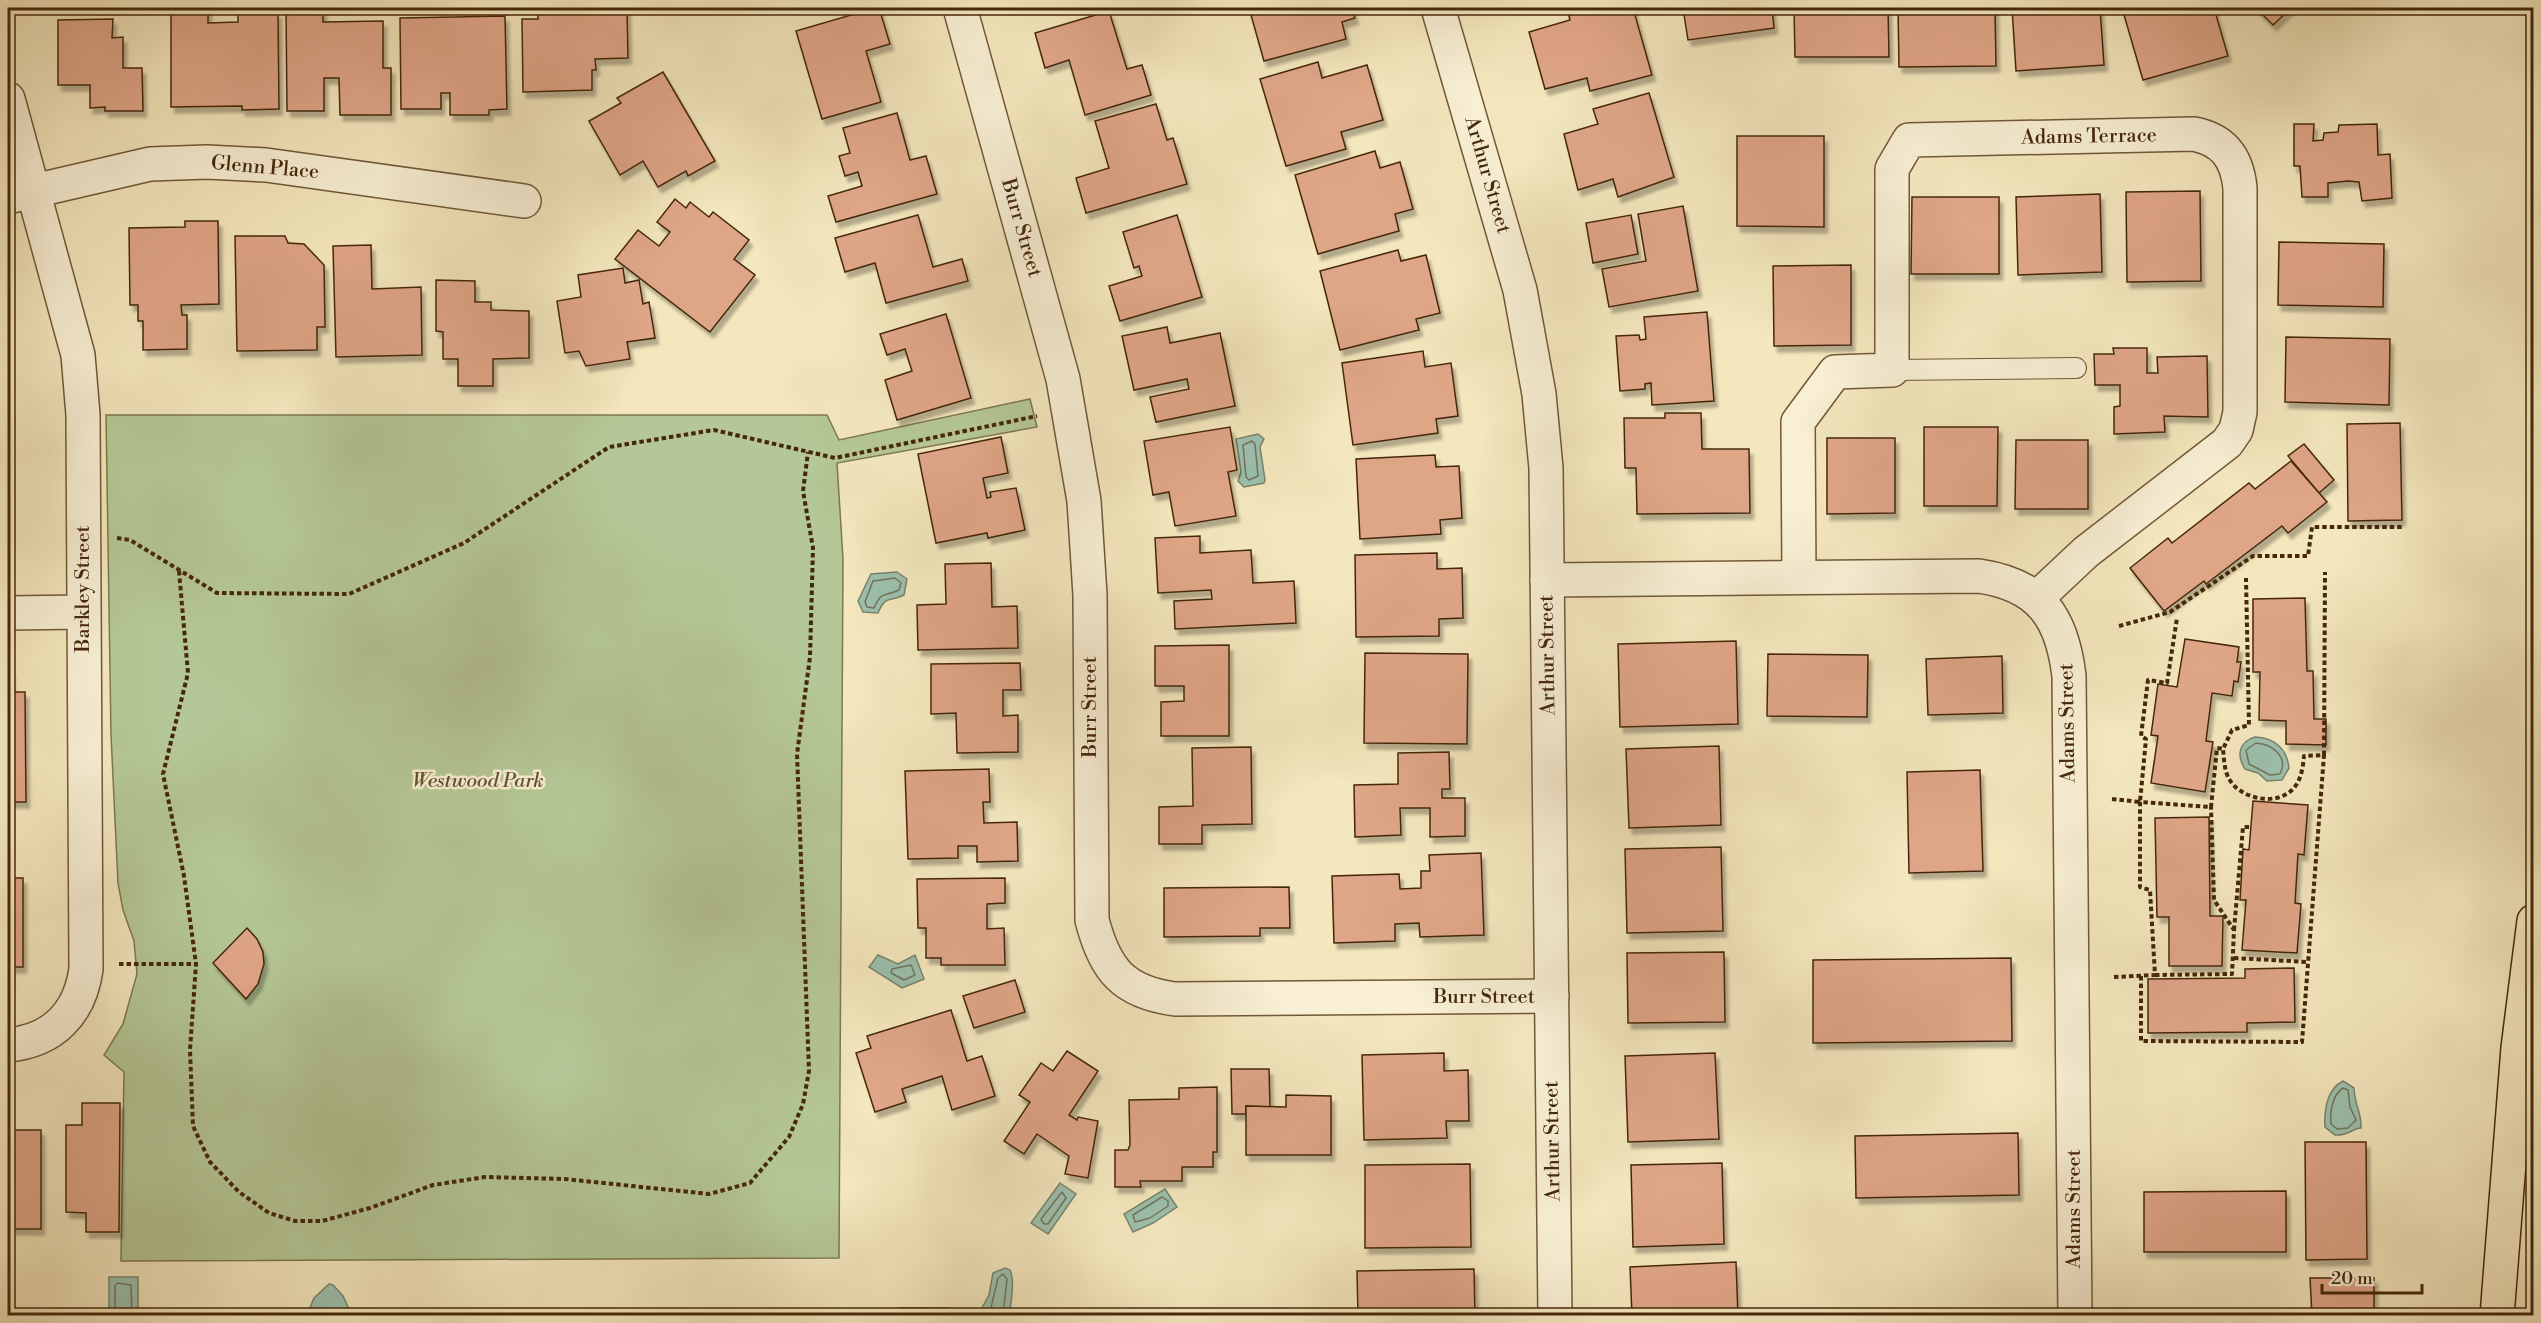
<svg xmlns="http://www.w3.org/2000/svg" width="2541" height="1323" font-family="'Libre Bodoni',serif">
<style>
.green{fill:#b5c796;stroke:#7d7850;stroke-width:1.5}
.water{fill:#9cc0ad;stroke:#79836c;stroke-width:1.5}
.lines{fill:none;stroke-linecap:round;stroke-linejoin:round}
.shore{stroke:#70745c;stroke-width:1.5}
.building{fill:#dfa587;stroke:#45280a;stroke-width:1.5;filter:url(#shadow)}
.service-casing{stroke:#715837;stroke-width:22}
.minor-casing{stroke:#715837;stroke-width:36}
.motorway-casing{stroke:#45280a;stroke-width:36}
.path{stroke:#45280a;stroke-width:4;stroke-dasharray:4.5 3;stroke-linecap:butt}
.service{stroke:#f8efd4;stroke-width:20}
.minor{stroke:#f8efd4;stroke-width:33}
.motorway{stroke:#f4e7bd;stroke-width:33}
.labels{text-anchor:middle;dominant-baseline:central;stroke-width:5;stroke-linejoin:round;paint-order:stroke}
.street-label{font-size:20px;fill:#45280a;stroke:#f8efd4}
.park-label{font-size:20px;font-style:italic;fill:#61502d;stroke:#f8efd4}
</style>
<defs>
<filter id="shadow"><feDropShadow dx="3.5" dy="6" stdDeviation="1.5" flood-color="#0004"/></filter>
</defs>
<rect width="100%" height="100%" fill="#f4e7bd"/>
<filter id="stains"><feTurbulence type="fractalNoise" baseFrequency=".00333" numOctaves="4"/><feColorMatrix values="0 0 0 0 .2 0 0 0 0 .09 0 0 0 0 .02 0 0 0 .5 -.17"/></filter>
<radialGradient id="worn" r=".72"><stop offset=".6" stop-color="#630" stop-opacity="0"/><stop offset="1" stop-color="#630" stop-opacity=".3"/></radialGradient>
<!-- green -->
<path class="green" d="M1030 399 1037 427 837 463 843 559 839 1258 121 1261 124 1072 104 1055 123 1024 137 974 134 941 123 910 118 883 111 735 106 415H827L839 440Z"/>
<!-- water -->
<g class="water">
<path d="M1258 434 1264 439 1260 447 1265 480 1264 483 1244 487 1238 481 1241 472 1236 439Z"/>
<path d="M897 572 907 579 904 595C889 603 886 594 878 613L863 612 858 601 871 574Z"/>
<path d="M2255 737C2275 738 2287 749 2289 768L2282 780 2267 781 2258 773 2245 769C2236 755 2239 742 2255 737Z"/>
<path d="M878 955 898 964 915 955 924 979 902 988 869 967Z"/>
<path d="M2343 1081 2354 1088C2354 1104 2362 1113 2361 1128 2352 1128 2350 1136 2335 1135L2325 1127C2324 1110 2327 1089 2343 1081Z"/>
<path d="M1060 1183 1076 1194 1048 1234 1031 1223Z"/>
<path d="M1165 1189 1177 1207 1153 1223 1133 1232 1124 1214Z"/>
<path d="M1005 1268 1010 1270C1015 1282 1011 1299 1010 1312L1007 1315H985L982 1308 989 1295 993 1273Z"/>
<rect x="109" y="1277" width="29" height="38"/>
<path d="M329 1284 333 1285 343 1296 349 1309 341 1315H307L314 1298Z"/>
</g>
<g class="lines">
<!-- shore -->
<g class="shore">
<path d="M1252 441 1255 444 1258 476 1249 480 1246 477 1243 445Z"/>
<path d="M895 578 901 583 899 590C884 597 882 590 874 608L867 607 865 602 873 581Z"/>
<path d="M2256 743C2272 744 2289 757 2280 774L2270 775 2249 764 2246 750Z"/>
<path d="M911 965 915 975 904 980 891 973 892 969Z"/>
<path d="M2343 1088 2348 1090 2350 1107 2356 1120 2348 1128 2337 1129 2331 1124C2330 1112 2332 1095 2343 1088Z"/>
<path d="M1062 1192 1066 1198 1048 1224H1044L1041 1219Z"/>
<path d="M1162 1197 1168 1201V1206L1150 1218 1135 1222 1133 1215Z"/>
<path d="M115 1316V1285L118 1283 131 1285 132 1316"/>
<path d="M989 1316 998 1278 1003 1274 1007 1279 1003 1316"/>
</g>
</g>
<!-- building -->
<g class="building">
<path d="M171 8H208V23L238 22V11L278 12 279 109 242 110V106L171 107Z"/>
<path d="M286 8H323V22L383 21V68H391V115H340L339 78H324V111H287Z"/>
<path d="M568 8 627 9 628 58 595 59 596 70H592V90L523 92 522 19H538V14L568 13Z"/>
<path d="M875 8H879L890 44 866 51 881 102 822 119 796 31Z"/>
<path d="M1249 8H1352L1355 18 1342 22 1346 39 1264 61Z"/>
<path d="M1567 8H1633L1652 75 1590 91 1587 78 1545 89 1529 32 1570 20Z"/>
<path d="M1683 8H1772L1774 28 1688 40Z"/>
<path d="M1794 8H1888L1889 57H1795Z"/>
<path d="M1898 8H1995L1996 66 1899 67Z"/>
<path d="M2012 8H2100L2104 65 2016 71Z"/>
<path d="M2122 8H2214L2228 56 2143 80Z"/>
<path d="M2256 8H2291L2273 25Z"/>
<path d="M1109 11 1127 69 1142 65 1151 95 1085 115 1069 60 1045 68 1035 33Z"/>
<path d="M505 16 507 109 489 110V115H450V93H441V109H401L400 18Z"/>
<path d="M113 19 112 38 123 37V68H142L143 111H105V107L90 108V85H58V20Z"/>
<path d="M1318 62 1322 78 1367 65 1383 120 1341 132 1346 149 1286 166 1260 79Z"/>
<path d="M663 72 715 161 688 176 686 171 658 187 643 161 620 175 589 121 621 103 617 98Z"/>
<path d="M1649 93 1674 177 1618 197 1613 179 1578 190 1564 134 1598 124 1593 109Z"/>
<path d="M1156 104 1167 140 1173 138 1187 184 1086 213 1076 178 1109 168 1095 121Z"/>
<path d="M897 113 910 160 926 156 937 194 836 222 828 196 862 186 858 172 845 176 839 156 850 153 843 128Z"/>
<path d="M2294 124H2314L2313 141 2323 140 2324 133 2338 132 2339 125 2377 124 2378 155 2390 154 2392 198 2362 201 2359 182 2348 181 2328 183V197H2302L2300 166H2294Z"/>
<path d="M1737 136H1824V227L1737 226Z"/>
<path d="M1375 151 1380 168 1400 162 1413 209 1395 214 1399 231 1318 254 1295 175Z"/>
<path d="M2200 191 2201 281 2127 282 2126 192Z"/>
<path d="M2100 194 2102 272 2018 275 2016 197Z"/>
<path d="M1912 197H1999V274H1911Z"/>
<path d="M675 199 686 208 690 202 709 217 713 212 749 240 734 259 755 275 710 332 615 259 638 230 659 246 670 232 657 222Z"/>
<path d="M1683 206 1698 291 1609 307 1602 269 1646 261 1638 214Z"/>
<path d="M918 215 933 267 962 259 968 281 886 303 875 263 845 272 835 238Z"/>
<path d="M1177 215 1202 297 1120 321 1109 286 1142 276 1139 266 1134 268 1123 232Z"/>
<path d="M1631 215 1638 254 1593 263 1586 223Z"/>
<path d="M185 221H218L219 304 181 305 182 315H187V349L143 350V321H138V305H130L129 228 185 227Z"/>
<path d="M235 236H285L288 243 304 244 324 265 325 327H317V350L237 351Z"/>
<path d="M2279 242 2384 244 2383 307 2278 305Z"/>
<path d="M371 245 372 289 421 287 422 355 336 357 333 246Z"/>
<path d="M1398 250 1401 261 1426 255 1440 313 1416 319 1419 330 1340 350 1320 271Z"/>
<path d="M1851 265V345L1774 346 1773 266Z"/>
<path d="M623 268 625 283 639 280 643 304 649 302 655 338 627 342 630 359 586 366 579 351 565 353 557 301 581 297 578 275Z"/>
<path d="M436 280 475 281V302H491V310L529 311V358L493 359V386H458V359H443V332L436 331Z"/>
<path d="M1707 312 1714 401 1652 405 1651 383 1645 384V389L1620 391 1616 336 1639 335 1640 340 1646 339 1644 317Z"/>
<path d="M946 314 971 398 897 420 885 380 912 371 905 349 887 355 880 334Z"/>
<path d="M1167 327 1170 343 1220 333 1235 406 1156 422 1150 397 1189 389 1187 379 1134 390 1122 336Z"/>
<path d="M2286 337 2390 339 2389 405 2285 402Z"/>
<path d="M2113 348H2147V373H2158L2157 357 2207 356 2208 417 2164 416 2165 432 2114 434V407L2120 406V385H2095L2094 354H2114Z"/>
<path d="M1423 351 1425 367 1451 363 1458 416 1436 419 1438 433 1353 445 1342 363Z"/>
<path d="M1665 413H1701L1702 449H1749L1750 513 1637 514 1636 468H1625L1624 418H1665Z"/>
<path d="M2400 423 2402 520 2348 521 2347 424Z"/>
<path d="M1230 427 1237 470 1228 472 1236 516 1175 526 1169 492 1153 495 1144 441Z"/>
<path d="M1924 427H1998L1997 506H1924Z"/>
<path d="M8 434 10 541H8Z"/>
<path d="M1001 437 1008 473 983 478 987 498 991 497 990 492 1016 488 1025 530 988 538 987 533 936 543 918 454Z"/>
<path d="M1827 438H1895V513L1827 514Z"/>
<path d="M2016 440H2088V509H2015Z"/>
<path d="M2304 444 2334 480 2319 493 2288 456Z"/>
<path d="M1435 455 1436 467 1459 466 1462 518 1440 520 1441 534 1360 539 1356 459Z"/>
<path d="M2291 461 2327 502 2288 533 2282 526 2206 584 2204 581 2164 611 2130 568 2168 538 2172 543 2249 483 2255 489Z"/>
<path d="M1200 536V553L1251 550 1253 583 1294 581 1296 623 1175 629 1174 601 1212 599 1211 590 1158 593 1155 538Z"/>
<path d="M1437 553V569L1462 568 1463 618 1439 619V636L1356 637 1355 555Z"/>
<path d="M991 563 992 607 1017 606 1018 648 918 650 917 605 946 604 945 564Z"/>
<path d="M2305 598 2307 671H2313L2314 719H2326V745L2286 744V721L2259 720 2260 672H2253V599Z"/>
<path d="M2185 639 2239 647 2237 662H2241L2238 682 2234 681 2232 696 2212 693 2206 741 2213 742 2205 792 2151 783 2158 736 2151 735 2158 684 2177 687Z"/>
<path d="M1736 641 1738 724 1620 727 1618 644Z"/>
<path d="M1229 645V736H1161V702L1184 701V686H1155V646Z"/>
<path d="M1365 653 1468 654 1467 744 1364 743Z"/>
<path d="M1768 654 1868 655 1867 717 1767 716Z"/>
<path d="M2002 656 2003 713 1928 715 1926 659Z"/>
<path d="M1020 663 1021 690H1003V716L1018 715V752L957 753 956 713 931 714V664Z"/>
<path d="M8 671H11V692H25L26 802H8Z"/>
<path d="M1719 746 1721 825 1629 828 1626 749Z"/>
<path d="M1251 747 1252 824 1202 825V844H1159V807L1193 806 1192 748Z"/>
<path d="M1449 752 1450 789H1442V798H1465V836L1430 837V808H1400L1401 835 1355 837 1354 785 1398 784V753Z"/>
<path d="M989 769 990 802H983L984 823 1017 822 1018 861 977 862V846H958V858L908 859 905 771Z"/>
<path d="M1980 770 1983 871 1909 873 1907 772Z"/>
<path d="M2253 801 2308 805 2304 855 2298 854 2295 903 2301 904 2297 953 2242 950 2246 900H2240L2243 849 2249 850Z"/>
<path d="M2209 817 2210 916H2223L2222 966H2169V917H2157L2155 818Z"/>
<path d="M1721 847 1723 931 1627 933 1625 849Z"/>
<path d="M1481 853 1484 935 1420 937 1419 923 1395 924V941L1334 943 1332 876 1399 874 1400 889 1421 888V871H1430L1429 855Z"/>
<path d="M8 878H23V967H10V988H8Z"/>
<path d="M1005 878V903L987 904V929L1004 928 1005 965H941V958H926V928H918L917 879Z"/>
<path d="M1289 887 1290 928H1260V936L1164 937V888Z"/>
<path d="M247 928 257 939 263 952 264 964 258 984 246 999 213 963Z"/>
<path d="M1724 952 1725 1022 1628 1023 1627 953Z"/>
<path d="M2011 958 2012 1041 1813 1043V960Z"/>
<path d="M2294 968 2295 1022 2247 1023V1032L2148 1033V979L2245 978V969Z"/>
<path d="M1015 980 1025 1012 974 1028 963 996Z"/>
<path d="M951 1010 967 1061 982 1056 995 1096 952 1110 942 1076 902 1089 906 1102 875 1112 856 1053 871 1048 867 1036Z"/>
<path d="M1067 1051 1098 1071 1069 1115 1077 1120 1078 1117 1098 1121 1088 1178 1065 1174 1069 1156 1037 1134 1024 1154 1004 1141 1030 1102 1019 1095 1041 1063 1053 1071Z"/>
<path d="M1444 1053V1071L1468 1070 1469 1121H1446L1447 1138 1364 1140 1362 1055Z"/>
<path d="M1715 1053 1719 1139 1628 1142 1625 1056Z"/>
<path d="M1231 1069H1269L1270 1107 1246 1106V1114H1232Z"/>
<path d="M1217 1087V1152H1213V1167H1182V1181H1140L1141 1187H1115V1150H1128L1130 1145 1129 1100 1179 1099V1088Z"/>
<path d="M1286 1095 1331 1096V1155H1246V1106L1286 1107Z"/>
<path d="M82 1103H120L119 1232H86V1213L66 1212V1125H82Z"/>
<rect x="8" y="1130" width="33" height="99"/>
<path d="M2018 1133 2019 1195 1856 1198 1855 1136Z"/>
<path d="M2305 1142H2366L2367 1259 2306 1260Z"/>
<path d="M1722 1163 1724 1244 1633 1247 1631 1165Z"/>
<path d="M1470 1164 1471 1247 1365 1248V1165Z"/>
<path d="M2286 1191V1252H2144V1192Z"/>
<path d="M1736 1262 1738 1316H1632L1630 1267Z"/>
<path d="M1474 1269 1475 1316H1358L1357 1271Z"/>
<path d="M2310 1278H2374V1316H2312Z"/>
<rect x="900" y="1308" width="49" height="8"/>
</g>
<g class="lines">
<!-- service casing -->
<g class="service-casing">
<path id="service" d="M1892 370 2076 368"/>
</g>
<!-- minor casing -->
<g class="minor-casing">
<g id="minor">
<path d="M960 8 1063 379 1084 501 1090 595 1092 920C1105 970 1123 992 1175 999L1552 996"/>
<path d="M1438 8 1520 290 1539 394 1546 468 1555 1316"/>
<path d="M8 99 78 355 83 415 86 969C80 1013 53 1041 8 1045"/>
<path d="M8 197 150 164 207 162 266 165 524 201"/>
<path d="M1799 577 1798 422 1835 372 1892 370V169L1909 140 2194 134C2224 140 2237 158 2240 188V412L2236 430 2227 443 2086 552 2036 599"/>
<path d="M1547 580 1979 576C2040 585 2062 617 2069 676L2075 1316"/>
<path d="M8 613 83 612"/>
</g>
</g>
<!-- motorway casing -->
<g class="motorway-casing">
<path id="motorway" d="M2497 1316 2518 1048 2534 921"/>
</g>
<!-- path -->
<g class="path">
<path d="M117 538 130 540 217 593 349 594 464 543 609 447 714 430 835 458 1037 416"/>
<path d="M179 571 188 673 163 774 184 876 196 964 190 1050 193 1126 210 1162 239 1192 269 1213 295 1221H322L370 1208 433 1185 485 1177 565 1179 709 1194 750 1183 789 1137 803 1104 809 1071 797 754 810 657 813 548 803 491 808 452"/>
<path d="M2119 626 2170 612 2253 556H2308L2312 527H2404"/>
<path d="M2324 755 2325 572"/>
<path d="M2112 799 2140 802 2146 739 2141 736 2148 680 2167 683 2177 618"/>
<path d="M2234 930 2243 827H2251"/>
<path d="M2234 958 2308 962"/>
<path d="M119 964H196"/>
<path d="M2155 975 2232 974 2234 930 2214 900 2211 807"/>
<path d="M2141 976V1041L2302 1042 2324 755 2304 756C2303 767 2301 782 2292 790 2274 807 2238 798 2228 777 2224 768 2224 758 2223 749"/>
<path d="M2114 977 2155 975 2150 890 2140 887V802L2211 807 2217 748 2223 749 2232 730 2249 725 2246 578"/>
</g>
<!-- service -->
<use href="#service" class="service"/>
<!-- minor -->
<use href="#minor" class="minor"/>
<!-- motorway -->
<use href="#motorway" class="motorway"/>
</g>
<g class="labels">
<!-- street labels -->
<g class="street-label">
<text transform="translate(2089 137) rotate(-1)">Adams Terrace</text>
<text transform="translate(265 168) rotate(5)">Glenn Place</text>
<text transform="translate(1487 175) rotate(74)">Arthur Street</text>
<text transform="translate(1021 228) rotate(74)">Burr Street</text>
<text transform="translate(83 589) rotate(-90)">Barkley Street</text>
<text transform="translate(1548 655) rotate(-91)">Arthur Street</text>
<text transform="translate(1090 707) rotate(-90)">Burr Street</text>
<text transform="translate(2068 723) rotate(-91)">Adams Street</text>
<text x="1484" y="997">Burr Street</text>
<text transform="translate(1553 1141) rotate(-91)">Arthur Street</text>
<text transform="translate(2074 1209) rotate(-90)">Adams Street</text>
</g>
<!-- park labels -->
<g class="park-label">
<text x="478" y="781">Westwood Park</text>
</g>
</g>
<!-- margin -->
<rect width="2541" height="1323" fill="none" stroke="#f4e7bd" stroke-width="30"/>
<rect x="9" y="9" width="2523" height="1305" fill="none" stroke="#45280a" stroke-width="3"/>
<rect x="15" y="15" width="2511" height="1293" fill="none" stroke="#45280a" stroke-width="1.5"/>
<!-- scale -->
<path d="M2322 1284v9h100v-9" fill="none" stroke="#45280a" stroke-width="3"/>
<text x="2331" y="1284" font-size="18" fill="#45280a" stroke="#f8efd4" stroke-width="4.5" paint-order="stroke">20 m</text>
<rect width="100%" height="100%" filter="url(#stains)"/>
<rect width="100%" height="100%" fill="url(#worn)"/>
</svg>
